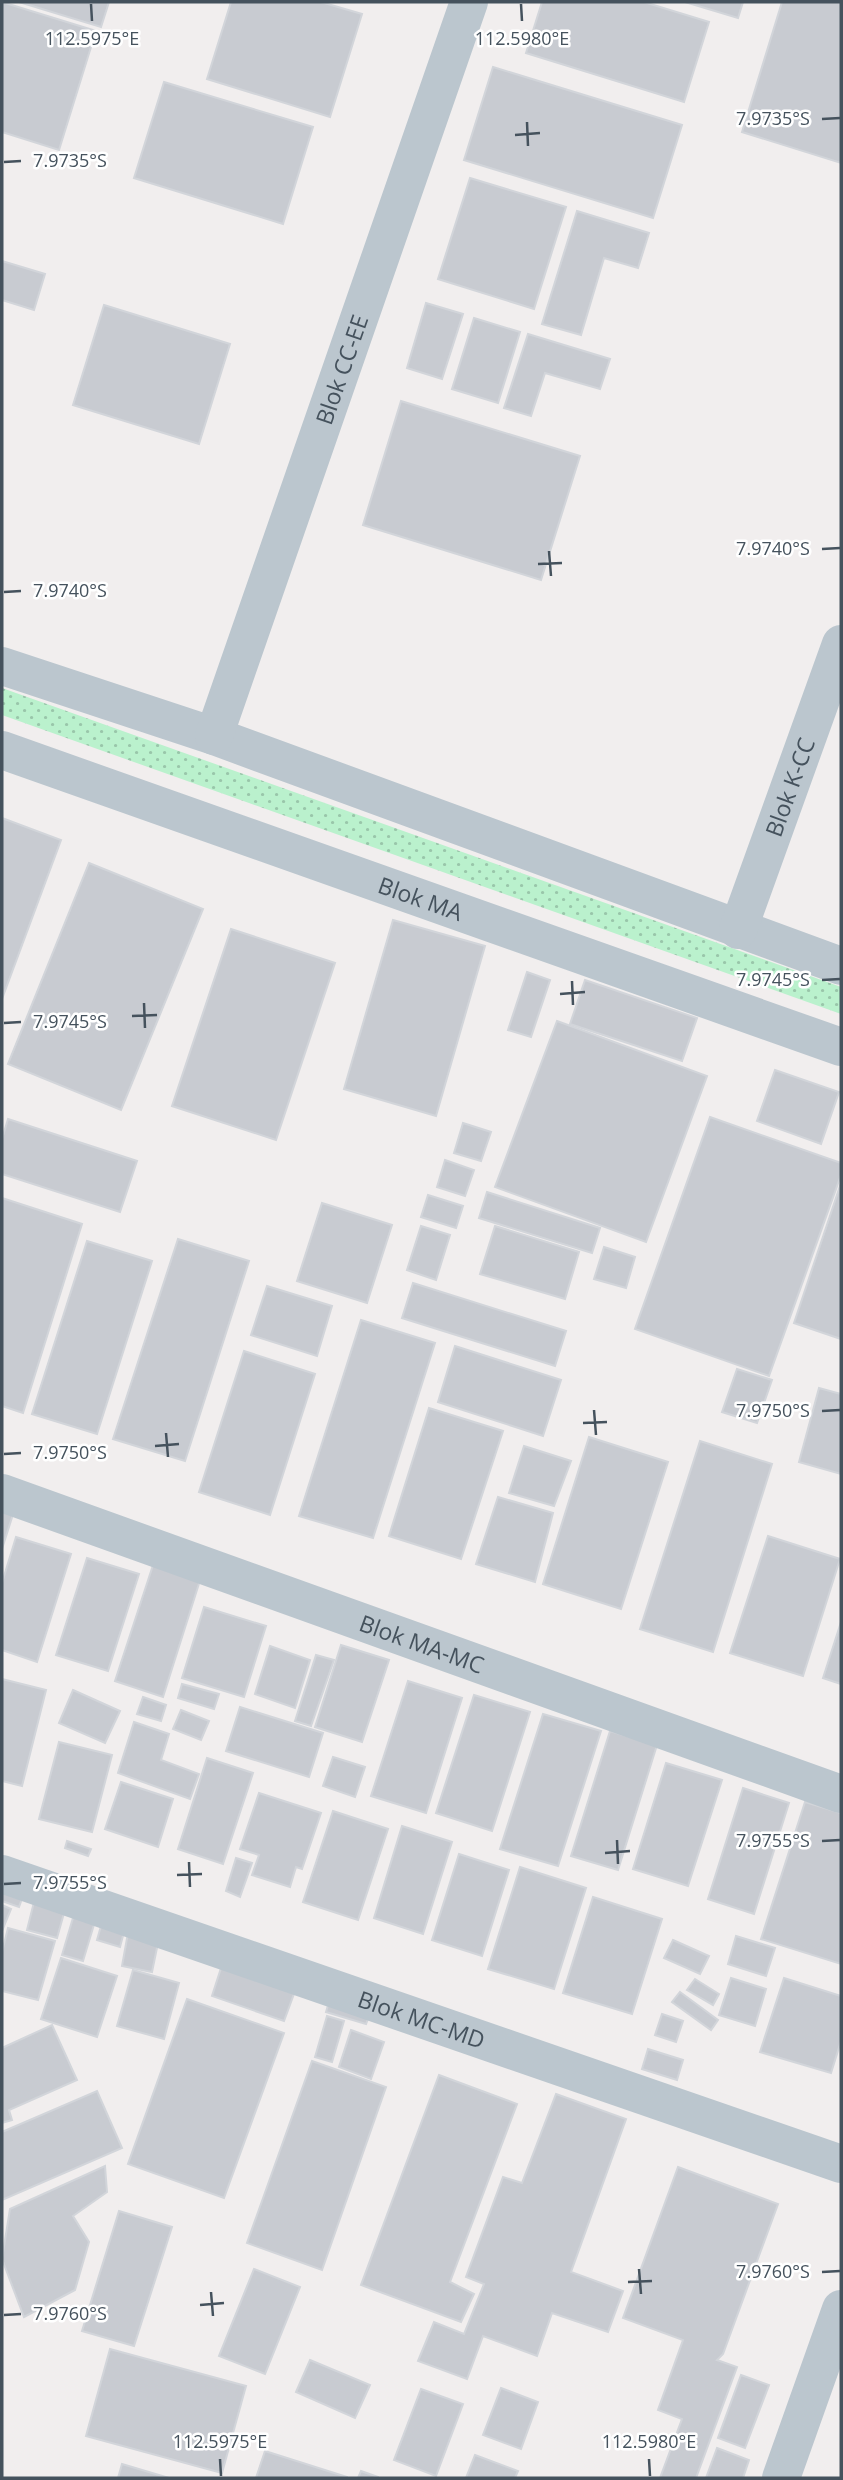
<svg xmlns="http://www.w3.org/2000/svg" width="843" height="2480" font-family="'Open Sans',sans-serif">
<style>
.grass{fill:url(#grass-dots)}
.building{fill:#c8cbd1;stroke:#d2d5da;stroke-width:2}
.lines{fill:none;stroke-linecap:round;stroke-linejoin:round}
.street{stroke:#bbc6ce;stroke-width:38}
.ticks{fill:none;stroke:#45525d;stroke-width:2.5}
.labels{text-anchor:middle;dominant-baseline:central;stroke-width:5;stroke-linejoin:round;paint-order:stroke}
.street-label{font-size:23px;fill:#45525d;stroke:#fff}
.ticks-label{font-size:18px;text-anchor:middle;fill:#45525d;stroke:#fff;stroke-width:5;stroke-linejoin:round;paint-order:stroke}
</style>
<defs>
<pattern id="grass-dots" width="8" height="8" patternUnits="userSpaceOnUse" patternTransform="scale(1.75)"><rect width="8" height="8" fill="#baf1cd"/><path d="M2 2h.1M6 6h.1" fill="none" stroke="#99c6aa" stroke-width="1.8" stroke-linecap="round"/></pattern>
</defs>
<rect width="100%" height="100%" fill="#f1eeee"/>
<!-- grass -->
<path class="grass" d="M2 688 841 987V1014L2 715Z"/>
<!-- building -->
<g class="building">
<path d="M2 2 96 31 59 150 2 132Z"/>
<path d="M19 2H109L101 27Z"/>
<path d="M231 2H321L362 14 330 117 207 79Z"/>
<path d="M542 2H644L709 22 684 102 526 53Z"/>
<path d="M685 2H743L738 18Z"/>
<path d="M782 2H841V163L742 132Z"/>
<path d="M493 67 682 125 653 218 464 160Z"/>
<path d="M164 82 313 127 283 224 134 178Z"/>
<path d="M470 178 566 207 534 309 438 279Z"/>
<path d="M577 211 649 233 638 268 604 258 581 335 542 324Z"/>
<path d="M2 261 45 274 34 310 2 300Z"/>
<path d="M426 303 463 314 442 379 407 368Z"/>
<path d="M104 305 230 344 199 444 73 405Z"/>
<path d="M474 318 520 332 498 403 452 389Z"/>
<path d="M528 334 610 359 600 389 545 373 531 416 504 408Z"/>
<path d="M401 401 580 456 541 580 363 525Z"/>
<path d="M2 818 61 840 2 999Z"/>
<path d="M89 863 203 909 121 1110 8 1064Z"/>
<path d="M393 920 485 946 436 1116 344 1089Z"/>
<path d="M231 929 335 963 276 1140 172 1106Z"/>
<path d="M527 972 550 980 531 1037 508 1030Z"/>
<path d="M585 980 697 1018 682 1061 570 1024Z"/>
<path d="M557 1021 707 1076 646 1242 495 1187Z"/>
<path d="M775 1070 839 1092 821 1144 757 1121Z"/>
<path d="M710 1117 841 1163V1175L769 1376 635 1329Z"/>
<path d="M8 1119 137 1161 120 1212 2 1174V1139Z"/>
<path d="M463 1123 491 1132 481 1161 454 1153Z"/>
<path d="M445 1160 474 1170 465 1196 437 1187Z"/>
<path d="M841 1183V1339L794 1323Z"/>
<path d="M487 1192 600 1228 592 1253 479 1218Z"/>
<path d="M428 1195 463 1206 456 1228 421 1217Z"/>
<path d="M2 1198 82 1224 23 1413 2 1406Z"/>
<path d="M322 1203 392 1225 367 1303 297 1281Z"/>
<path d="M421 1226 450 1235 436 1280 407 1270Z"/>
<path d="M495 1226 579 1252 565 1299 480 1274Z"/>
<path d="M178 1239 249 1261 185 1461 113 1439Z"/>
<path d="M87 1241 152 1261 97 1434 32 1414Z"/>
<path d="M604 1247 635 1257 626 1288 594 1279Z"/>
<path d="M413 1283 566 1331 555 1366 402 1318Z"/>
<path d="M267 1286 332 1306 317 1356 251 1335Z"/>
<path d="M361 1320 435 1343 373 1538 299 1516Z"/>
<path d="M455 1346 561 1380 543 1436 438 1402Z"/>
<path d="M244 1351 315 1374 270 1515 199 1492Z"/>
<path d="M737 1369 772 1380 757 1423 722 1412Z"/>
<path d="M819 1388 841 1394V1474L799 1462Z"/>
<path d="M429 1408 503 1431 461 1559 389 1536Z"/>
<path d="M589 1437 668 1462 621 1609 543 1584Z"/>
<path d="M700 1441 772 1464 713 1652 640 1629Z"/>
<path d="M524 1446 571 1461 554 1506 509 1493Z"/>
<path d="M498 1497 553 1513 535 1582 476 1564Z"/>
<path d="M2 1504 15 1508 2 1549Z"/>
<path d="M768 1536 840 1559 803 1676 730 1653Z"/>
<path d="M16 1537 71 1554 37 1662 2 1650V1583Z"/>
<path d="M156 1556 203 1571 163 1697 115 1681Z"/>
<path d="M87 1558 139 1574 108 1671 56 1655Z"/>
<path d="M204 1607 266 1626 244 1697 182 1678Z"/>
<path d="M841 1622V1684L823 1678Z"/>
<path d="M341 1645 389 1660 362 1742 315 1727Z"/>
<path d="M270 1646 310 1660 295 1708 255 1694Z"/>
<path d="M316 1655 334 1660 311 1726 295 1721Z"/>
<path d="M2 1679 46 1690 22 1786 2 1781Z"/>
<path d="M408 1681 462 1698 426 1813 371 1796Z"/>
<path d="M182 1684 219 1694 214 1709 178 1698Z"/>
<path d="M73 1690 120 1711 105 1743 59 1723Z"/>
<path d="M474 1695 530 1712 492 1831 436 1813Z"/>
<path d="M143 1697 166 1705 161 1721 137 1714Z"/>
<path d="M240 1707 323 1733 309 1777 226 1751Z"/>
<path d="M181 1710 209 1721 201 1740 173 1729Z"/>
<path d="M543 1714 601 1731 558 1866 500 1849Z"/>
<path d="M134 1722 169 1734 161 1760 199 1774 190 1799 118 1773Z"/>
<path d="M610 1731 657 1745 618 1870 571 1856Z"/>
<path d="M59 1742 112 1755 92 1832 39 1819Z"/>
<path d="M333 1757 365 1767 355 1797 323 1786Z"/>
<path d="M207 1758 253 1773 223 1864 178 1849Z"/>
<path d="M666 1763 722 1780 688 1886 633 1869Z"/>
<path d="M121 1782 173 1799 158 1847 105 1829Z"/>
<path d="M743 1788 789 1803 754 1914 708 1899Z"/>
<path d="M259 1793 321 1813 302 1869 296 1867 290 1887 252 1875 259 1855 240 1849Z"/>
<path d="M805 1802 841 1813V1964L761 1939Z"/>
<path d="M333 1811 388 1829 358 1920 303 1902Z"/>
<path d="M402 1826 452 1842 423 1934 374 1918Z"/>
<path d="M67 1841 91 1849 88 1856 65 1848Z"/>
<path d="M459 1854 509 1870 482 1956 432 1940Z"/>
<path d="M236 1858 252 1863 240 1897 226 1891Z"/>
<path d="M520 1867 586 1888 554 1989 488 1969Z"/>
<path d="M2 1890 24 1893 19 1907 2 1901Z"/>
<path d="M593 1897 662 1919 632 2014 563 1993Z"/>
<path d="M35 1898 66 1906 57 1938 27 1930Z"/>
<path d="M2 1905 11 1909 2 1931Z"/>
<path d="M75 1911 96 1918 83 1961 62 1955Z"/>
<path d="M101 1926 124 1932 120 1947 97 1940Z"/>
<path d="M8 1928 55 1941 38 2000 2 1991V1952Z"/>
<path d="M128 1933 159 1938 152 1972 122 1966Z"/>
<path d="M736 1936 775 1948 766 1976 728 1964Z"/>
<path d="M673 1940 709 1956 700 1974 664 1958Z"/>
<path d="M61 1958 117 1976 97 2037 41 2019Z"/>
<path d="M222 1965 295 1991 284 2021 212 1996Z"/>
<path d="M133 1970 179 1983 164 2039 117 2026Z"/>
<path d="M731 1978 766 1989 755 2026 719 2015Z"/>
<path d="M784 1978 841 1996V2041L831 2073 760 2052Z"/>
<path d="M695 1979 719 1994 713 2005 687 1990Z"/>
<path d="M680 1992 718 2020 711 2030 672 2002Z"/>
<path d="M331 1995 372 2009 366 2024 326 2012Z"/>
<path d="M187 1999 284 2033 224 2198 128 2164Z"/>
<path d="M662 2014 683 2021 676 2042 655 2035Z"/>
<path d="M327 2016 344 2021 332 2062 315 2057Z"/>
<path d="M52 2025 77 2080 9 2110 12 2120 2 2123V2048Z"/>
<path d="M351 2030 384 2042 371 2079 339 2067Z"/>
<path d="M648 2049 683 2060 677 2080 642 2069Z"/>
<path d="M312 2061 386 2087 322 2270 247 2243Z"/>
<path d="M439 2075 517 2104 450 2282 474 2294 461 2322 361 2285Z"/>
<path d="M97 2091 122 2148 2 2200V2132Z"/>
<path d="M556 2094 626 2119 571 2272 623 2291 608 2332 552 2313 537 2356 483 2336 467 2379 418 2361 434 2322 464 2334 484 2284 466 2277 503 2177 522 2183Z"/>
<path d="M105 2166 107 2192 73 2216 89 2242 75 2290 24 2317 2 2259 10 2209Z"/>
<path d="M678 2167 778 2204 723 2354 717 2360 737 2367 696 2478H660L682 2419 658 2410 683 2340 623 2318Z"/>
<path d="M119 2211 172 2227 134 2346 82 2331Z"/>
<path d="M254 2269 300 2287 265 2374 219 2356Z"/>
<path d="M110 2349 246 2386 222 2473 86 2436Z"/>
<path d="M310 2360 370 2385 355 2418 296 2392Z"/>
<path d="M741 2375 769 2385 745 2448 718 2438Z"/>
<path d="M501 2388 538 2402 521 2449 483 2435Z"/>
<path d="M421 2389 463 2404 436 2476 394 2460Z"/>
<path d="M717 2448 749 2460 743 2478H706Z"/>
<path d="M265 2451 347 2477V2478H256Z"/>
<path d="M475 2455 518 2471 515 2478H466Z"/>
<path d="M122 2464 169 2478H118Z"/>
<path d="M361 2471 378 2477V2478H358Z"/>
</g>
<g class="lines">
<!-- street -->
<g class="street">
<path d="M2 666 214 736 841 966"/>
<path id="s1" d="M214 736 469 2"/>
<path id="s2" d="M2 750 841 1047"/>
<path id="s3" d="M738 930 841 644"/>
<path id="s4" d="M2 1493 841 1794"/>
<path id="s5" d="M2 1874 841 2164"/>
<path d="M781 2478 841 2309"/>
</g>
</g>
<!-- ticks -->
<path class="ticks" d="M91 4 92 21M521 4 522 21M822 119 840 118M527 122 528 146M515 135 540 133M4 162 21 161M822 549 840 548M549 551 551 576M538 564 562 563M4 592 21 591M822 980 840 979M572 981 573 1005M560 994 585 992M144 1003 145 1028M132 1016 157 1015M4 1023 21 1022M594 1410 596 1435M822 1411 840 1410M583 1423 607 1422M166 1433 168 1457M155 1446 179 1444M4 1454 21 1453M617 1840 618 1864M822 1841 840 1840M605 1853 630 1851M189 1862 190 1887M177 1875 202 1874M4 1884 21 1883M639 2269 641 2294M822 2272 840 2271M628 2282 652 2281M211 2292 213 2316M200 2305 224 2303M4 2315 21 2314M220 2459 221 2476M649 2459 650 2476"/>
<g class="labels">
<!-- street labels -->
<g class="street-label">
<text stroke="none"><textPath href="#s1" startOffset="388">Blok CC-EE</textPath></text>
<text stroke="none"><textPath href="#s3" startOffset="152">Blok K-CC</textPath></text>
<text stroke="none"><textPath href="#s2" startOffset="444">Blok MA</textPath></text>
<text stroke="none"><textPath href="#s4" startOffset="446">Blok MA-MC</textPath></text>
<text stroke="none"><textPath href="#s5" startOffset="444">Blok MC-MD</textPath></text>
</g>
</g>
<g class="ticks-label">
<text x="92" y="45">112.5975°E</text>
<text x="522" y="45">112.5980°E</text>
<text x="773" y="125">7.9735°S</text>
<text x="70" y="167">7.9735°S</text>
<text x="773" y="555">7.9740°S</text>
<text x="70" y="597">7.9740°S</text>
<text x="773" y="986">7.9745°S</text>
<text x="70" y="1028">7.9745°S</text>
<text x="773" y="1417">7.9750°S</text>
<text x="70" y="1459">7.9750°S</text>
<text x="773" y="1847">7.9755°S</text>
<text x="70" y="1889">7.9755°S</text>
<text x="773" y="2278">7.9760°S</text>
<text x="70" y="2320">7.9760°S</text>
<text x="220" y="2448">112.5975°E</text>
<text x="649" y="2448">112.5980°E</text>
</g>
<!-- border -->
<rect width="843" height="2480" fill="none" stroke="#45525d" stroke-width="7"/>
</svg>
